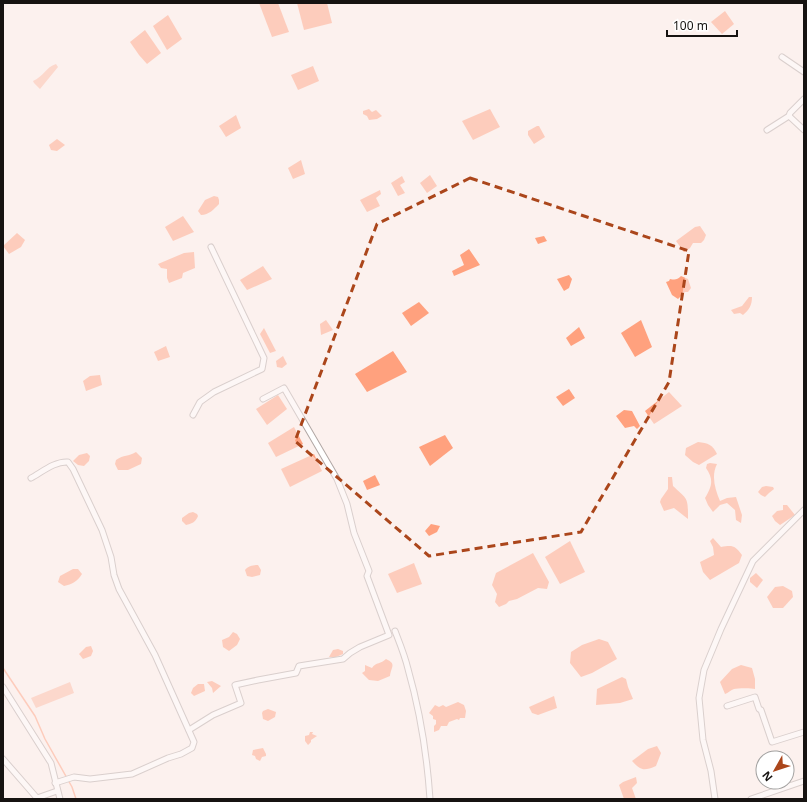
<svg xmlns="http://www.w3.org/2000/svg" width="807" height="802" font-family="'Noto Sans',sans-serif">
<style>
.green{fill:#fcbaa2}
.water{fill:#ffa17e}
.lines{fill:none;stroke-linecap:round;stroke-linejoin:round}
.stream{stroke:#ffa17e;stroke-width:1.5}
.minor-casing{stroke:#b1a7a4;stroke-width:7}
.minor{stroke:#fff;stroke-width:5}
.marked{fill:none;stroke:#ab461b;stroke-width:3;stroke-dasharray:8 5;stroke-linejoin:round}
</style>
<rect width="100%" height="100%" fill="#fcf1ee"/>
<!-- green -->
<g class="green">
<path d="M56 64 58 67 40 89 34 83 33 81C43 77 46 67 56 64Z"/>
<path d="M70 682 74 693 36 708 31 698Z"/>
</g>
<!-- water -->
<g class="water">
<path d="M259 3H278L289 32 272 37Z"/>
<path d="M297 3H327L332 23 304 30Z"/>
<path d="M725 11 734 24 722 34 711 22Z"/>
<path d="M168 15 182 39 167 50 153 26Z"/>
<path d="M145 30 161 53 147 64 139 55 130 42Z"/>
<path d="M313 66 319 81 298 90 291 75Z"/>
<path d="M369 109 372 112 376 110 382 116 377 119 369 120 367 116 363 114V111Z"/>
<path d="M490 109 500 127 473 140 462 121Z"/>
<path d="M236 115 241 128 226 137 219 126Z"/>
<path d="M537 126H539L545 137 534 144 528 135V131Z"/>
<path d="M57 139 65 145 57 151 51 150 49 145Z"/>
<path d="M301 160 305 174 293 179 288 168Z"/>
<path d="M430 175 437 186 427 193 420 183Z"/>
<path d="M402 176 405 182 400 185 405 193 398 196 391 183Z"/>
<path d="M380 190 381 194 376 198 380 206 367 212 360 200Z"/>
<path d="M214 196 218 197 219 200V204C214 209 209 215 201 215L198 211 205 200Z"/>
<path d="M183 216 194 232 173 241 165 227Z"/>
<path d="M700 226 706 235 704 240 701 243H693L690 248 684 252 676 241 695 227Z"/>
<path d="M17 233 25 240 21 247 9 254 3 246Z"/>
<path d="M544 236 547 241 538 244 535 238Z"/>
<path d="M469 249 480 265 454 276 452 271 464 265 460 255Z"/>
<path d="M194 252 195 268 183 273 182 278 169 283 167 278V269L161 268 158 264 184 253Z"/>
<path d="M263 266 272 279 247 290 240 280Z"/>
<path d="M569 275 572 279 569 288 564 291 557 279Z"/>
<path d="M681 276 688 279 691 288 688 292H685L678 299 672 295 666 282 669 281 670 279C675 280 677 280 681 276Z"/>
<path d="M749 297H752C752 305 749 310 743 315L740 313 734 314 731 310 742 306Z"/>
<path d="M419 302 429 313 411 326 402 313Z"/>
<path d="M326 320 333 330 321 335 320 324Z"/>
<path d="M641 320 652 347 635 357 621 333Z"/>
<path d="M579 327 585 338 571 346 566 338Z"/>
<path d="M264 328 276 351 270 353 260 334Z"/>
<path d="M166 346 170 357 158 361 154 352Z"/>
<path d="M393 351 407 372 367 392 355 374Z"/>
<path d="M283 356 287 364 282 368 277 367 276 361Z"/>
<path d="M100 375 102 385 86 391 83 381 90 376Z"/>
<path d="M569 389 575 398 563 406 556 397Z"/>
<path d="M669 392 682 406 654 424 645 411Z"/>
<path d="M278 395 287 409 267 425 256 409Z"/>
<path d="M624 410 632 411 640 426 637 429 634 426 625 428 616 416Z"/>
<path d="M294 427 303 444 276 457 268 443Z"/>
<path d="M445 435 453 448 430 466 419 447Z"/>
<path d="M698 442C708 443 713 445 717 454L699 465 693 462 685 455 686 448Z"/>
<path d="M136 452 142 458 141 464 128 470H118L115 464 116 460C124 454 128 457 136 452Z"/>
<path d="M87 453 90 456 89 461 84 466 78 465 73 461 79 455Z"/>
<path d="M314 454 322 471 290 487 281 469Z"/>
<path d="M710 463 717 464C711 476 715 489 720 501L727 498 736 497 742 515 741 523 736 520 735 510 727 503 720 505 713 512 708 505 705 498C712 486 714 480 706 468L707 464Z"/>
<path d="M375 475 380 485 367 490 363 481Z"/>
<path d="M668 477H672L673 486C688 500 688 497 688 519L674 508 664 511 660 502 661 499 668 489Z"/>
<path d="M766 486 773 487 774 489 769 493 765 497 761 495 758 492 762 487Z"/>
<path d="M783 505H787L795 515 780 525 775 521 772 516 777 511 783 510Z"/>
<path d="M193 512 197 514 198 516C196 522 191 524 186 525L182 521V518L189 513Z"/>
<path d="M431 524 440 526 437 532 429 536 425 531Z"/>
<path d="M713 538 721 547C732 545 735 545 742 555L739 563 710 580 703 572 700 562 714 555 713 547 710 541Z"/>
<path d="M570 541 585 572 560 584 545 557Z"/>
<path d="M533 553 549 582 547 589 538 588 517 599 509 601 506 604 499 607 495 602 497 594 492 585 496 573Z"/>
<path d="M414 563 422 584 397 593 388 574Z"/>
<path d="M258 565 261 570 260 575 252 577 247 576 245 570C248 566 254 565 258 565Z"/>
<path d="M73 569H78L82 574C77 582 72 584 64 586L58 582 60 576Z"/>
<path d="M756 573 763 580 757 588 750 582V578Z"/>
<path d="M783 586 792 591 793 597 783 608H773L767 597 775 587Z"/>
<path d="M233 632 237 634 240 639 237 645 229 651 223 647 222 640 229 637Z"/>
<path d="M599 639 608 642 617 659 592 673 581 677 570 663 571 652 582 645Z"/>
<path d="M91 646 93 651 91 656 83 659 79 654 86 647Z"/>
<path d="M338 649 343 651V654L336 657H329L333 650Z"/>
<path d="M386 659C397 664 391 667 390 676L378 681 369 680 362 673 365 671V665L372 668C376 662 381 664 386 659Z"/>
<path d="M741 665 752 668 755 679V689C752 688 738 688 734 689 731 690 728 693 725 694L720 682 732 669Z"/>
<path d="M622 677 626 679 628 687 633 699 620 703 596 705 597 689Z"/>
<path d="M212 681 221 686 213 693 212 688 207 682Z"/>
<path d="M198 684H204L205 691 194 696 191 693 193 688Z"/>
<path d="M554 696 557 708 538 715 532 713 529 707Z"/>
<path d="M458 702 464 705 466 711 465 718H460L459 720 457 719 449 722 447 726H441L439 730 434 732V726L436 724V720L433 719V716L429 713 435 705 439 707 443 705 446 707Z"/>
<path d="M268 709 276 712 275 717 268 721 263 719 262 713 263 711Z"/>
<path d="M310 732H313L312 734 317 736 311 740V742L308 745 305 741V736L309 735Z"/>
<path d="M657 746 661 753 656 766C644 771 641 771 632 761L648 749Z"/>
<path d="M263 748 266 754V756L262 757 260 761 256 759 255 756 252 755 253 750Z"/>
<path d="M636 777 637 783 632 788 636 799H624L619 785 623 782Z"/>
</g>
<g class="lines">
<!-- stream -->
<path class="stream" d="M3 668 35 716 45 739 72 787 76 799"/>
<!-- minor casing -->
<g class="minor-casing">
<g id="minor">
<path d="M782 57 804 72"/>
<path d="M789 116 804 130"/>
<path d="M767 130 789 116 790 113 804 99"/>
<path d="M193 415 200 402 214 392 262 369 264 358 211 247"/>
<path d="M31 478C42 472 55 461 68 462L73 469 102 530 111 557 114 575 119 589 155 655 194 742 192 748 181 754 168 758 132 774 90 779 74 777 55 783"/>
<path d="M395 631C400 644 405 656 408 669 420 711 427 755 430 799"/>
<path d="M3 687 51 763 60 799"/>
<path d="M727 706 755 697 759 709 761 710 772 742 804 732"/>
<path d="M189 730 213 715 241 703 235 685 258 680 296 673 299 666 343 659 350 653 360 647 389 635 367 576 369 571 354 533 347 504 337 479 284 388 263 399"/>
<path d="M3 759 37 798 57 791"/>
<path d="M715 799 711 771 703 740 699 698 704 670 721 629 753 561 804 510"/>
<path d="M751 799 804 781"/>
</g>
</g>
<!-- minor -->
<use href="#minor" class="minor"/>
</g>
<!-- marked area -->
<path d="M0 0H807V802H0ZM470 178 689 251 669 382 581 532 429 556 295 441 377 224Z" fill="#fcf1ee" fill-opacity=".55" fill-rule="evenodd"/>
<path class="marked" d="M470 178 689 251 669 382 581 532 429 556 295 441 377 224Z"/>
<!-- border -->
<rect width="807" height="802" fill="none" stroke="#161311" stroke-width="8"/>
<!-- north arrow -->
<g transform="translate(775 770) rotate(231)"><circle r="19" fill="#ffffff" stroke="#a2a1a0"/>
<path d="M0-3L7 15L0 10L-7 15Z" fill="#ab461b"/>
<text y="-6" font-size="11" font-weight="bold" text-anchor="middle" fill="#161311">N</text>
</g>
<!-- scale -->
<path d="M667 30v6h70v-6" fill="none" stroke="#161311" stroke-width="2"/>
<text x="673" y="30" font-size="12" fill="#161311" stroke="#ffffff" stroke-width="3" paint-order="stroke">100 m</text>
</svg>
